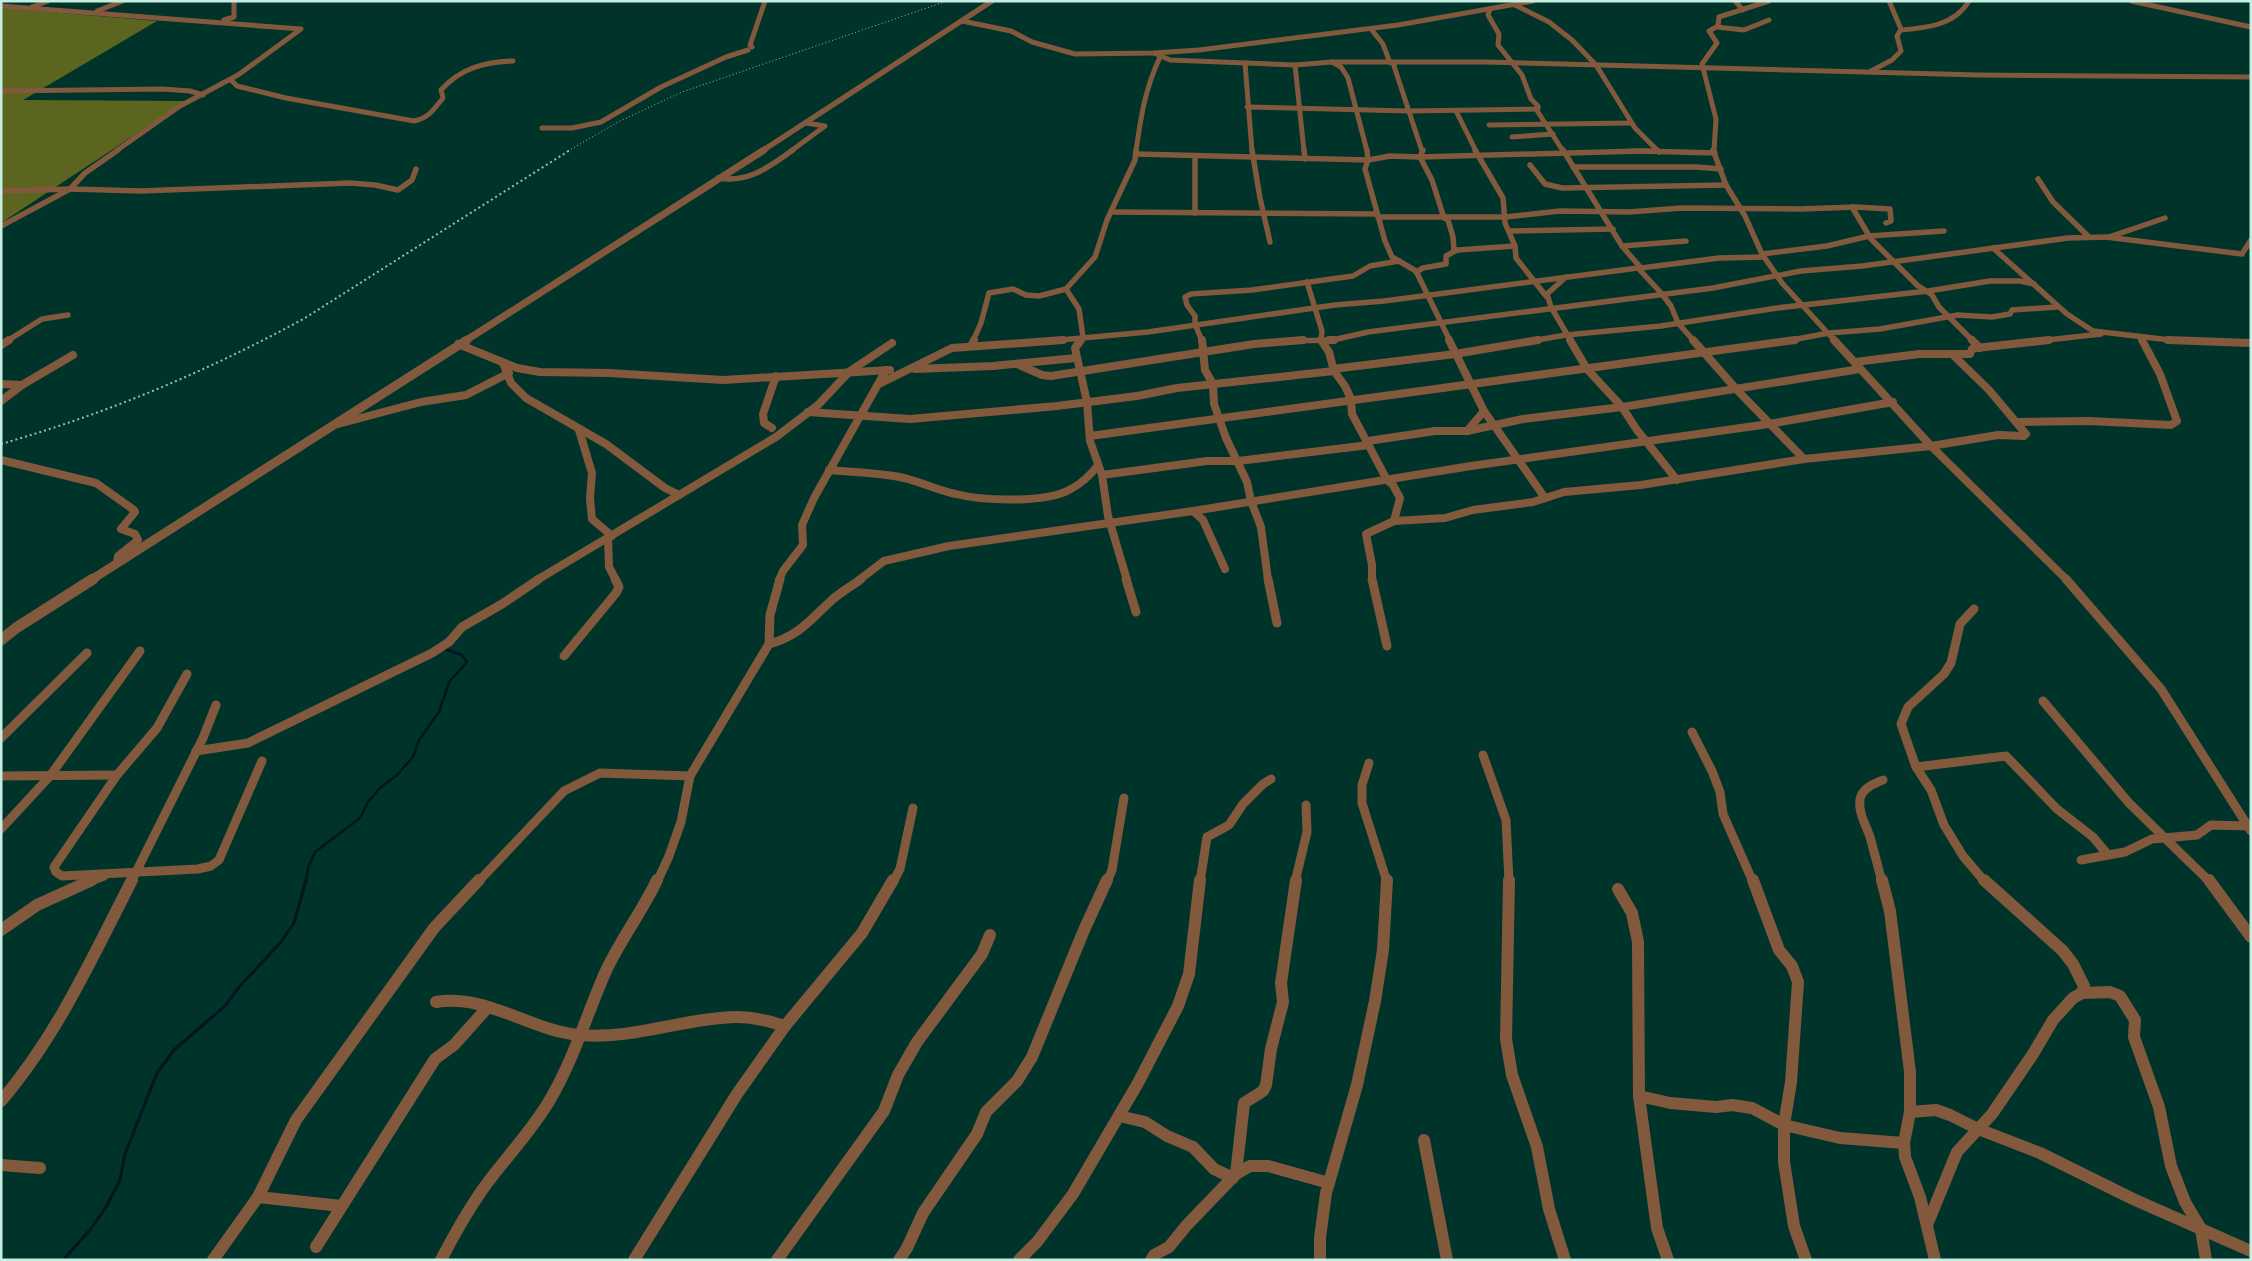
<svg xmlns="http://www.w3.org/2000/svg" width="2252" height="1261" font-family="Commissioner,sans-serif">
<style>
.forest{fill:#5b6520}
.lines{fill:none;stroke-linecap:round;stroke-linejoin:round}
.stream-far1{stroke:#021522;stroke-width:2.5}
.stream{stroke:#021522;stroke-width:3}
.minor-far4{stroke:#82593c;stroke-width:5}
.minor-far3{stroke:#82593c;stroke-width:5.5}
.minor-far2{stroke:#82593c;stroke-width:8}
.minor-far1{stroke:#82593c;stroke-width:9}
.minor{stroke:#82593c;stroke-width:12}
.tertiary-far3{stroke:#82593c;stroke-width:5.5}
.tertiary-far2{stroke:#82593c;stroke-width:7}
.tertiary-far1{stroke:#82593c;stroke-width:9}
.tertiary{stroke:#82593c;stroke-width:11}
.rail-far1{stroke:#94bfb5;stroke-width:1;stroke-dasharray:1 2.5;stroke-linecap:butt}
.rail{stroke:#94bfb5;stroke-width:2;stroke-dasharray:2 3;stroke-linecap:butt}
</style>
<rect width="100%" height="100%" fill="#00332a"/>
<!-- forest -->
<path class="forest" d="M1 8 157 21 23 100 186 101 1 223Z"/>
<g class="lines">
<!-- stream-far1 -->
<path class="stream-far1" d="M306 882 308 868 315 852 360 818 368 802 379 789 397 775 413 757 419 740 439 712 449 682 467 662 462 655 444 649"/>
<!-- stream -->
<path class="stream" d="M63 1260 90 1230 106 1207 120 1180 125 1154 157 1073 174 1050 225 1006 240 986 281 942 294 923 306 880"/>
<!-- minor-far4 -->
<g class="minor-far4">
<path d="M1735 1 1743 10"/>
<path d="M2131 1 2251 27"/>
<path d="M1515 5 1549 22 1572 40 1596 65 1635 128 1658 151"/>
<path d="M1 6 301 29 238 75 180 106 116 151"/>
<path d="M32 7 48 1"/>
<path d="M97 11 123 1"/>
<path d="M224 20 234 17V1"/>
<path d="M962 21 1011 31 1032 42 1075 54 1154 53 1199 50 1398 25 1533 1"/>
<path d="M1717 27 1744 30 1769 20"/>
<path d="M1371 29 1383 44 1390 63"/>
<path d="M1901 30C1927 28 1955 25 1969 1"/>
<path d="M752 47 750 45 765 1"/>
<path d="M1154 53 1170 60 1295 65 1332 62H1485L1979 75 2251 77"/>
<path d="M1332 62 1341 67 1348 78 1367 151"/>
<path d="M1245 63 1252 151"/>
<path d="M1395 63 1394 66 1422 151"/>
<path d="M1295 65 1304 151"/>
<path d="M1871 71 1892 60 1901 51 1897 36 1901 29 1889 1"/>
<path d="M231 80 237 86 286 98 414 121C429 118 434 109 443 98L441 90C461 68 484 62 513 61"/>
<path d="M1 91 162 89 190 91 203 95"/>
<path d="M1247 107 1408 111 1538 109V106L1531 99 1522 75 1498 45 1499 34 1488 15 1490 9"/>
<path d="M1536 109 1563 151"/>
<path d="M1456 111 1476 151"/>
<path d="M1489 125 1631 123"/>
<path d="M542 128H572L601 122 661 87 726 57 748 50"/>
<path d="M1512 137 1553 134"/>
<path d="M791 151 825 126 806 123"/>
<path d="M1136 151C1141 116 1145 89 1160 57"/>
<path d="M1632 151H1650"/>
<path d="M1714 151 1716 119 1702 64 1717 43 1709 31 1718 26 1719 17 1769 1"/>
</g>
<!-- minor-far3 -->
<g class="minor-far3">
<path d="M1252 150 1260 198 1270 242"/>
<path d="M1304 150 1305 159"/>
<path d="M1367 150 1368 160 1365 169 1385 241 1392 257 1416 271 1450 341"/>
<path d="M1475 150 1503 198 1505 223 1515 246 1516 258 1546 296"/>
<path d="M1563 150 1622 246 1641 268H1638L1662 294 1671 306 1678 323 1694 341"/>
<path d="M1657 150 1659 152"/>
<path d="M1713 150 1726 185 1745 216 1762 254 1782 283 1835 341"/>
<path d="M1136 154 1368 160 1390 156 1420 157 1423 150"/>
<path d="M1195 156V213"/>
<path d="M1530 165 1545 184 1562 188 1726 185"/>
<path d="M1573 167H1696L1721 169"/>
<path d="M718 178C750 183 768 167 793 150"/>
<path d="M2038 179 2053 202 2088 236"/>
<path d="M1 191 71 189 141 191 350 183 375 185 398 190 412 180 416 169"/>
<path d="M1852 207 1871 239 1917 285 1932 295 1939 307 1973 341"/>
<path d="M1112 212 1377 214"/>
<path d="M1378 217H1505L1560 211 1629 212 1682 208 1800 209 1856 207 1890 209 1891 221 1886 223"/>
<path d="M1 226 70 189 85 173 118 150"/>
<path d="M1509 231 1613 229"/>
<path d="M2109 237 2165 218"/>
<path d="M1622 246 1686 241"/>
<path d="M1993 248 2067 314 2093 331 2179 341"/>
<path d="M1454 251 1453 237 1448 220 1444 218 1432 180 1420 157 1641 151 1715 153"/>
<path d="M1762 254 1827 246 1869 236 1944 231"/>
<path d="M1641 268 1719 258 1764 257"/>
<path d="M1416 272 1423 268 1446 264V256L1457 250 1515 246"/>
<path d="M1566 277 1547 294 1551 307 1571 341"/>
<path d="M1307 282 1322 331 1321 341"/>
<path d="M2141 338 2143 341"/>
<path d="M7 341 42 319 68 315"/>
<path d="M973 341 981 323 989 293 1013 289 1026 295 1039 296 1066 289"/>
<path d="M1049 341 1148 332 1335 305 1384 301 1638 268"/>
<path d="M1080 341 1083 337 1079 309 1066 289 1095 257 1107 220 1135 160 1136 150"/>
<path d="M1202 341 1195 324V316L1187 305 1185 297 1191 294 1252 290 1353 276 1370 266 1399 261"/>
<path d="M1288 341 1333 340 1368 332 1713 288 1801 271 1862 266 2068 238 2106 237 2242 254 2251 240"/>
<path d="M1531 341 1566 335 1661 326 1777 308 1928 291 1990 281H2020L2034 284"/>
<path d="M1786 341 1829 333 1880 329 1958 315 1992 317 2010 314 2012 310 2057 307"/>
<path d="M2038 341 2101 334"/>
</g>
<!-- minor-far2 -->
<g class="minor-far2">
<path d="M1081 340 1075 348 1087 402 1090 441 1102 475 1108 516 1127 580"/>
<path d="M1202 340 1205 370 1213 384 1214 404 1226 438 1247 482 1251 501 1261 527 1268 580"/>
<path d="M1321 340 1329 352 1334 371 1345 386 1351 399 1352 414 1387 480 1393 485 1400 498 1394 521 1366 534 1372 565V580"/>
<path d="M1329 340H1334"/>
<path d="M1449 340 1484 411 1545 498"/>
<path d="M1570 340 1587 369 1622 407 1637 430 1677 480"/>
<path d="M1693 340 1737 390 1804 459"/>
<path d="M1834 340 1931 446 2067 580"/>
<path d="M1972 340 1980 348"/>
<path d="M2168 340 2251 343"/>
<path d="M458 344 517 368 540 372 609 373 723 380 890 370"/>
<path d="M1 345 9 340"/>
<path d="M971 346 974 340"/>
<path d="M1855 362 1919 354H1970L1972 349 1976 348 2049 340"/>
<path d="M503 363 511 383 526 398 606 444 665 488 679 495"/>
<path d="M1017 364 1042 375 1051 376 1254 344 1303 340"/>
<path d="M915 369 993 366 1076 358"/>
<path d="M1333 369 1455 354 1538 340"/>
<path d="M881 383 952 348 1063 340"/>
<path d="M1 384 22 385"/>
<path d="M1 401 22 385 73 355"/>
<path d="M808 412 910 419 1057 406 1137 396 1177 388 1334 371"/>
<path d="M2018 422 2089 421 2171 425 2177 421 2160 374 2142 340"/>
<path d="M338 424 421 402 466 395 509 373"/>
<path d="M772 428 764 423 763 414 776 376"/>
<path d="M579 430 592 473 590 499 592 519 612 536"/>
<path d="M1467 431 1484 411"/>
<path d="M1090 436 1795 340"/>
<path d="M1368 441 1435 431H1467L1523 419 1622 407 1860 369"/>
<path d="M1 460 96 483 134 510 135 512 121 529 135 534 138 540 118 556 117 563"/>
<path d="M829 470C850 472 873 473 894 476 916 479 935 490 956 494 983 501 1045 503 1069 490 1081 484 1090 476 1098 465"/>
<path d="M1102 475 1207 461H1238L1369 445"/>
<path d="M1193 511 1203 520 1225 569"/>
<path d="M1394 521 1445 518 1473 510 1533 502 1564 492 1641 485 1804 459 1931 446 1998 435 2024 436 2026 434 1989 390 1952 354"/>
<path d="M608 539 609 567 616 580"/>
<path d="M537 580 776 437 818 405 850 371 892 343"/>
<path d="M779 580 783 571 803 545 802 525 814 498 886 370"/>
<path d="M859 580 884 561 949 546 1193 511 1471 466 1769 424 1893 402"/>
</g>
<!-- minor-far1 -->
<g class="minor-far1">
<path d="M1126 579 1136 612"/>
<path d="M1268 579 1277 623"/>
<path d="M1372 579 1387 646"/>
<path d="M2066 579 2161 689 2251 831"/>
<path d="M1974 609 1960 624 1951 663 1944 674 1908 707 1901 724 1916 767 1931 790 1944 825 1963 856 1985 882"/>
<path d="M769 644C799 636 811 619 832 600 841 592 852 586 861 579"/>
<path d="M564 656 616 593 619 587 615 579"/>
<path d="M187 674 157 728 117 775 54 867 56 872 62 876 198 869 211 866 219 860 262 761"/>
<path d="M2043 701 2129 803 2210 882"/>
<path d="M1692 732 1712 771 1720 792 1723 814 1753 882"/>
<path d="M1 738 87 653"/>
<path d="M196 751 248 743 432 653 449 642 462 627 502 604 539 579"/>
<path d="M1483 755 1506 820 1509 882"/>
<path d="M1369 763 1362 785V803L1387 882"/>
<path d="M1916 767 2006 756 2057 809 2093 837 2108 855"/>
<path d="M1 776 117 775"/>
<path d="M1 829 50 776 140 651"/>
<path d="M2081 860 2125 852 2152 839 2197 835 2211 825 2250 826"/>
<path d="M88 882 104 876"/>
<path d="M131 882 203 738 216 705"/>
<path d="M478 882 564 791 600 773 690 776"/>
<path d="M657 882 669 856 681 822 690 776 769 644 770 615 780 579"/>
<path d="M893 882 900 869 913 808"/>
<path d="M1107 882 1112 870 1124 798"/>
<path d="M1200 882 1207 837 1229 825 1243 804 1263 784 1271 779"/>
<path d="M1295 882 1307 832 1306 805"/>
<path d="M1882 882C1878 867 1874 851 1870 837 1866 825 1858 813 1860 799 1862 788 1874 784 1883 780"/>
</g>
<!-- minor -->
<g class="minor">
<path d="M1509 880 1506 1039 1512 1075 1537 1147 1549 1209 1565 1260"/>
<path d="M1753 880 1779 950 1792 966 1798 982 1791 1082 1784 1125V1162L1794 1226 1806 1260"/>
<path d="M1882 880 1890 911 1910 1072V1112L1904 1143 1905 1157 1920 1197 1935 1260"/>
<path d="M1984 880 2063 951 2073 964 2084 986 2082 993"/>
<path d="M2209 880 2251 937"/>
<path d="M1618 889 1632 913 1638 942 1639 1096 1657 1228 1668 1260"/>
<path d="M1 930 37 905 92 880"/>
<path d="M436 1002C487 994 529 1030 579 1035 633 1040 683 1018 737 1017 753 1017 769 1021 785 1026"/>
<path d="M1639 1096 1670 1103 1716 1107 1732 1105 1752 1108 1784 1125 1840 1138 1904 1143"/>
<path d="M1 1101C57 1036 93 956 132 880"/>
<path d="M1910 1112 1936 1110 1950 1115 1978 1129 2040 1153 2133 1199 2251 1251"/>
<path d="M1119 1116 1145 1122 1167 1136 1193 1147 1214 1169 1233 1178"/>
<path d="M1424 1140 1447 1260"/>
<path d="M1 1165 40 1168"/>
<path d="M1236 1174 1244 1103 1263 1091 1266 1085 1271 1049 1283 1002 1281 983 1296 880"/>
<path d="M258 1197 341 1206"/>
<path d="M1927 1225 1957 1152 1992 1114 2033 1054 2053 1020 2073 998 2082 993 2110 992 2120 996 2135 1020 2134 1037 2159 1107 2171 1166 2185 1202 2201 1229 2206 1260"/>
<path d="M316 1247 435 1059 454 1045 488 1007"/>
<path d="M213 1260 258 1197 296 1120 434 928 479 880"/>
<path d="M441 1260C455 1233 470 1206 488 1182 509 1154 534 1128 551 1098 574 1058 587 1014 605 973 620 940 642 912 657 880"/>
<path d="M634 1260 737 1094 785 1026 862 933 893 880"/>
<path d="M777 1260 884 1111 898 1075 917 1042 982 954 990 935"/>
<path d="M899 1260 907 1248 923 1213 977 1134 986 1112 1017 1081 1032 1057 1084 930 1107 880"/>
<path d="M1019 1260 1037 1242 1073 1194 1138 1083 1178 1006 1189 974 1200 880"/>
<path d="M1151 1260 1154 1255 1169 1247 1186 1226 1236 1174 1250 1166H1268L1329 1183"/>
<path d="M1320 1260V1238L1326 1193 1357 1085 1375 1001 1383 950 1387 880"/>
</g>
<!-- tertiary-far3 -->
<path class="tertiary-far3" d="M762 151 992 1"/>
<!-- tertiary-far2 -->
<path class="tertiary-far2" d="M465 341 764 150"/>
<!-- tertiary-far1 -->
<path class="tertiary-far1" d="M91 580 467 340"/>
<!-- tertiary -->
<path class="tertiary" d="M1 640 16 628 93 579"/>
<!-- rail-far1 -->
<path class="rail-far1" d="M568 151 620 121 682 92 947 1"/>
<!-- rail -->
<path class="rail" d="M1 444C108 413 208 371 305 318L570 150"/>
</g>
<!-- border -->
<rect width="2252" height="1261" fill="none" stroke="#c5eee3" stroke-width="5"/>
</svg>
